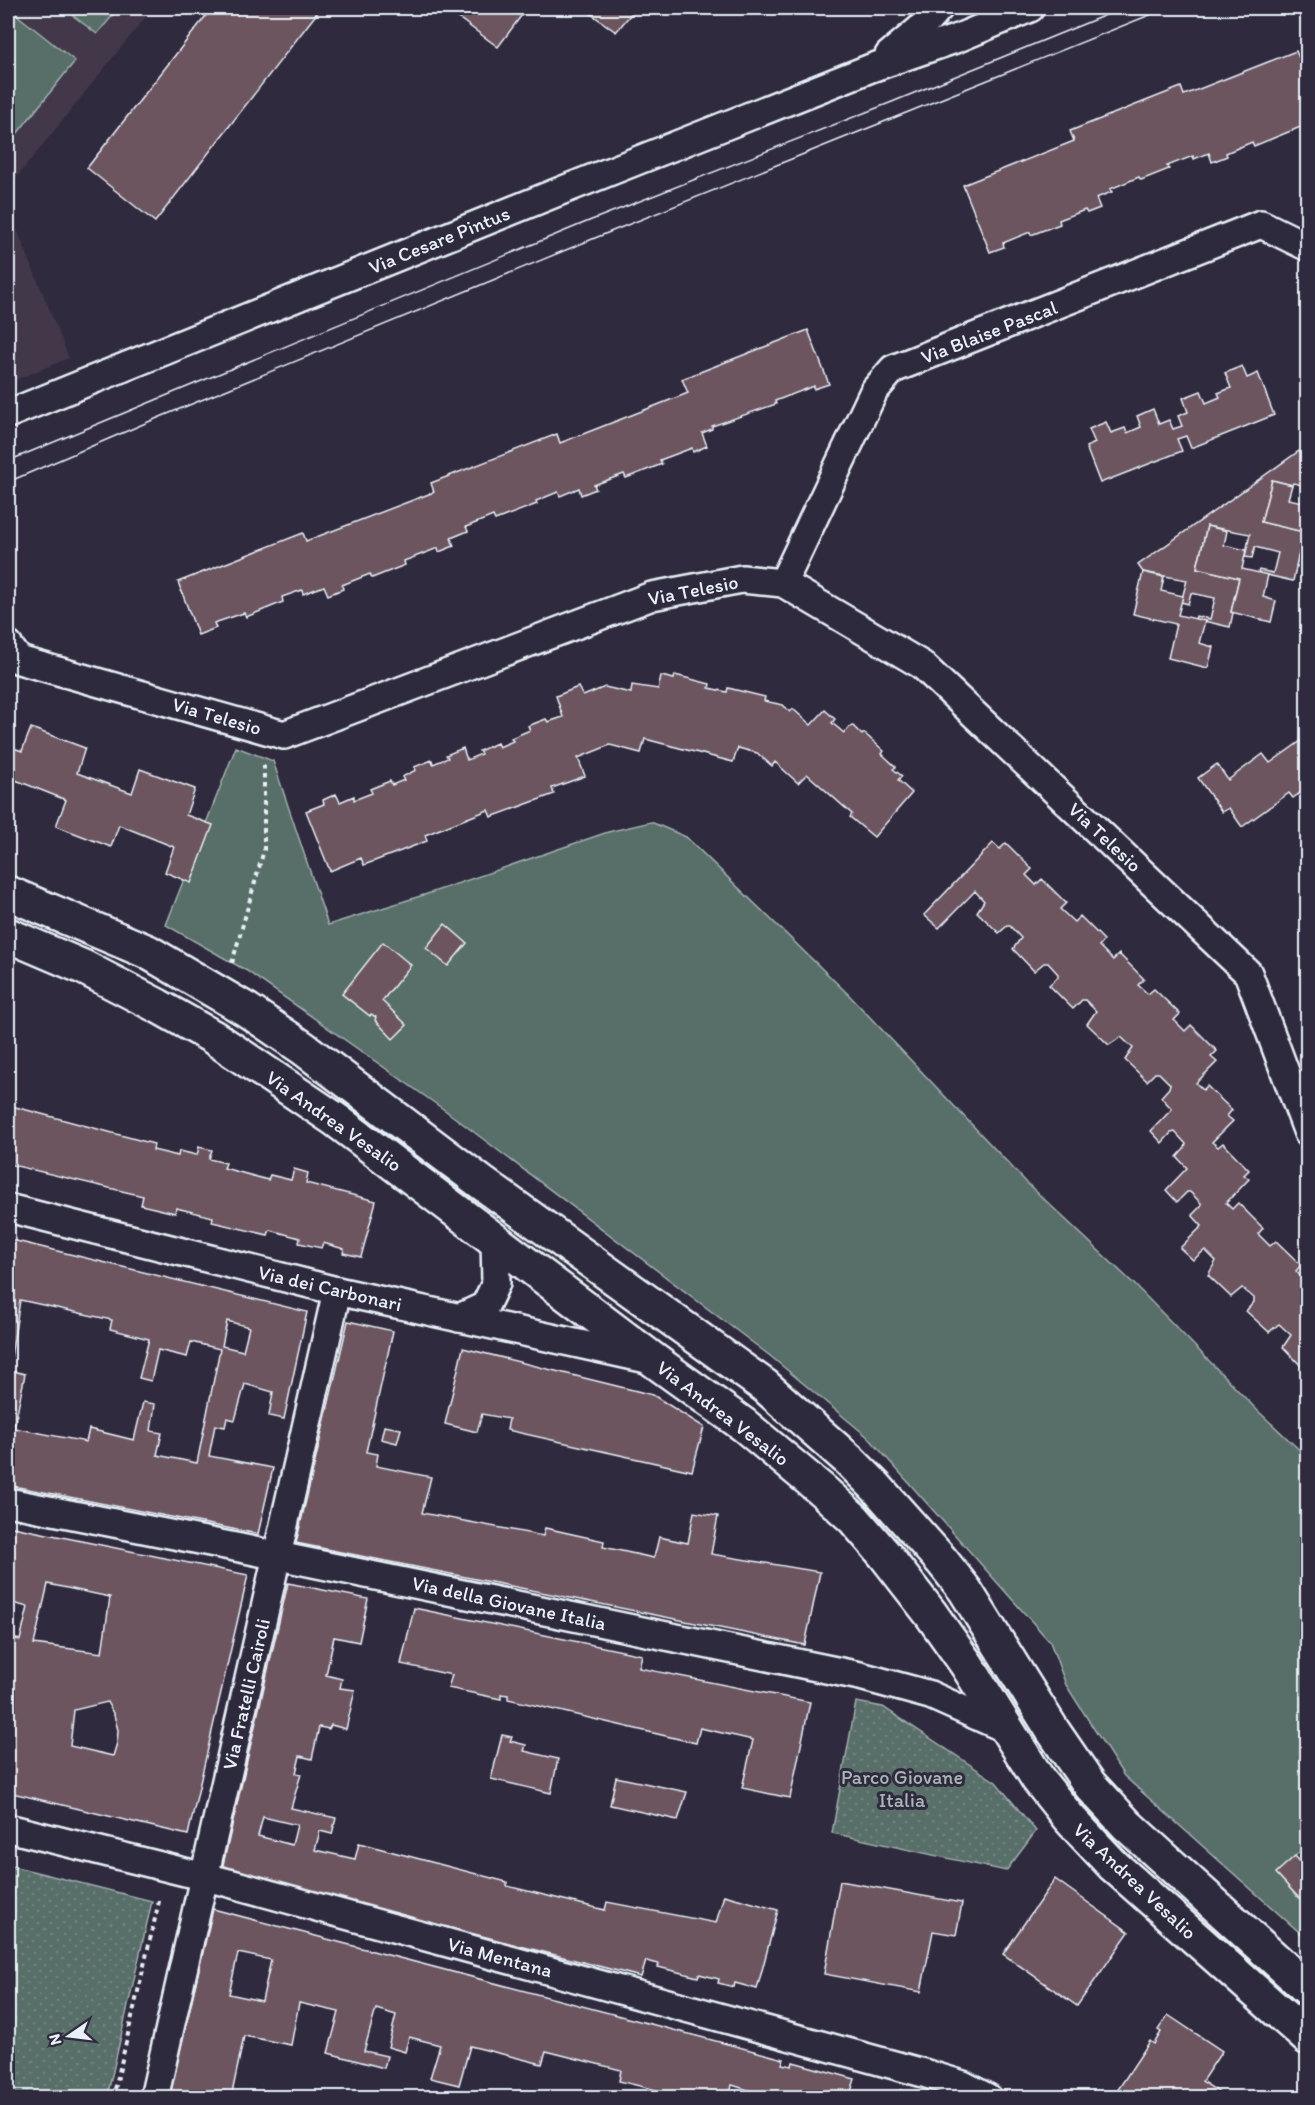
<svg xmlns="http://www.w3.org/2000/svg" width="1315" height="2105" font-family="Itim,sans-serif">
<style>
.built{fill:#423748}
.grass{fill:#596e67;stroke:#a0b0b0;stroke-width:1.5}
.park{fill:url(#park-dots);stroke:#a0b0b0;stroke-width:1.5}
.building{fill:#6d5560;stroke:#e8f1f8;stroke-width:1.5;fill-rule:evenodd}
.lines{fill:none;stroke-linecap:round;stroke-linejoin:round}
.street-casing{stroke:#e8f1f8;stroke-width:32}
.secondary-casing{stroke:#e8f1f8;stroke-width:38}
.path{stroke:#e8f1f8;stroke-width:4;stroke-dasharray:4.5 4.5;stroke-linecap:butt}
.street{stroke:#2f2a3d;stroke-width:27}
.secondary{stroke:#2f2a3d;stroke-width:33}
.tram{stroke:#e8f1f8;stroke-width:1.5}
.labels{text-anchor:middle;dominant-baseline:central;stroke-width:6;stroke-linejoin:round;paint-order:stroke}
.street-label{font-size:20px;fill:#e8f1f8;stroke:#2f2a3d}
.park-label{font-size:20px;fill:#a8b6b7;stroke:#2f2a3d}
</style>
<defs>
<pattern id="park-dots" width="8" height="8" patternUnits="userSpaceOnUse" patternTransform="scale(1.5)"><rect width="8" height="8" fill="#596e67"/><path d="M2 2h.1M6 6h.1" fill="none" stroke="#71837e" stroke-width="1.8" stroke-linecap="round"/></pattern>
</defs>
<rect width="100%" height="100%" fill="#2f2a3d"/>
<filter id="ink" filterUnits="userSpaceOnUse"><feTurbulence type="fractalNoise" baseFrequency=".0167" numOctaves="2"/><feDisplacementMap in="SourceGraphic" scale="12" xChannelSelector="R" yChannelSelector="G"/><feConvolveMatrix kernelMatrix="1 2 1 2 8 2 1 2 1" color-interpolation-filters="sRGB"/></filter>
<g filter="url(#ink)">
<!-- built -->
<g class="built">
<path d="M8 8H153L8 188Z"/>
<path d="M8 207 69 358 8 383Z"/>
</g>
<!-- grass -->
<g class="grass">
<path d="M8 8 75 61 8 145Z"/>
<path d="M63 8H119L97 34Z"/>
<path d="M236 747 273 761 328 925 427 894 608 832 651 822 686 837 849 995 1028 1184 1134 1284 1257 1410 1307 1457V1845L1277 1873 1307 1908V1939L1124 1776 1066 1685 1050 1642 869 1438 769 1355 446 1111 247 971 166 925Z"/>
</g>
<!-- park -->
<g class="park">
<path d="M856 1702 883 1707 996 1782 1036 1831 1006 1871 832 1833Z"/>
<path d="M8 1865 152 1901 107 2097H8Z"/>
</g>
<!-- building -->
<g class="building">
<path d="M212 8H321L155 222 87 168Z"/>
<path d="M445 8H527L498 47Z"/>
<path d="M583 8H636L616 32Z"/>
<path d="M1296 51 1300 60 1308 57V124L1254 146 1252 142 1226 153 1227 156 1212 162 1209 153 1194 159 1193 156 1167 166 1169 169 1141 180 1139 177 1110 189 1112 192 1096 198 1100 208 1087 213 1085 210 1059 220 1060 224 1031 235 1030 232 1003 243 1004 247 990 252 963 185 1074 141 1070 131 1181 87 1184 95Z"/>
<path d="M808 330 829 384 814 389V386L775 401 776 404 712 426V429L702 433 707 446 693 452 692 448 660 460 662 464 626 478 624 474 594 485 596 489 581 495 579 488 560 496 558 492 536 501 537 504 495 520 493 516 466 527 468 531 451 538 454 546 439 552 438 548 404 561 405 565 372 578 370 574 342 585 343 589 328 595 324 586 303 594 302 590 282 597 283 602 246 617 244 613 214 623 216 628 198 635 178 582 303 533 306 541 434 492 431 483 557 434 560 443 688 393 682 379Z"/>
<path d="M1242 366 1247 378 1258 373 1274 415 1191 448 1186 436 1177 439 1182 451 1100 483 1086 447 1095 443 1089 429 1106 422 1111 433 1125 428 1127 433 1141 427 1137 416 1153 409 1159 424 1169 420 1173 429 1182 426 1178 416 1188 412 1183 398 1201 391 1206 403 1220 397 1218 393 1231 388 1225 373Z"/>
<path d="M1299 451 1308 462V486L1293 483 1292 485 1272 480 1261 522 1304 532 1293 581 1258 573 1259 570 1273 573 1278 553 1255 547 1252 558 1245 557 1250 534 1207 526 1197 568 1239 578 1231 612 1233 613 1230 627 1195 619 1196 616 1210 619 1215 598 1191 593 1188 604 1181 602 1187 580 1143 572 1138 565Z"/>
<path d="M1272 480 1292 485 1288 499 1308 503V569L1296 566 1304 532 1261 522Z"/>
<path d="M1207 526 1227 531 1224 545 1246 550 1242 569 1268 575 1263 597 1276 601 1271 622 1231 612 1239 578 1197 568Z"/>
<path d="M1143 572 1164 577 1161 591 1183 596 1178 615 1205 621 1199 643 1213 647 1208 668 1168 658 1176 624 1133 614Z"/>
<path d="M675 675 710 684 709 688 727 692 728 688 765 697 764 701 783 705 790 712 793 709 811 725 825 710 835 719 832 723 844 733 852 725 862 735 864 733 884 751 882 754 896 767 893 769 902 776 898 780 912 793 874 837 850 817 852 814 807 774 798 783 775 762 772 766 757 753 738 748 733 762 645 739 641 753 610 745 578 758 585 776 552 788 554 794 491 817 488 810 425 835 427 841 364 865 361 858 330 871 306 811 324 804 323 800 336 794 340 802 354 796V800L372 793 370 789 390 781 392 785 404 780 402 777 416 770 414 767 432 760 433 764 448 758 446 755 463 748 467 760 481 754 479 751 497 743 499 747 513 741 511 738 530 730 528 726 546 719 548 722 563 717 556 696 578 687 583 696 605 687 631 693 632 685 658 689 661 676 674 679Z"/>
<path d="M31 728 85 748 77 773 132 793 140 769 195 789 186 815 213 825 191 883 165 872 174 847 119 825 111 847 56 826 66 800 13 779 8 792V746L22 751Z"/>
<path d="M1308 736V787L1293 798 1289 793 1242 827 1229 808 1222 812 1198 778 1217 764 1228 780 1263 754 1270 763Z"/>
<path d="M993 843 1000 849 1006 843 1032 869 1026 875 1036 885 1042 879 1066 903 1060 909 1074 922 1080 916 1104 940 1099 946 1113 960 1119 954 1144 979 1138 985 1148 994 1154 989 1180 1014 1174 1020 1185 1031 1191 1025 1217 1051 1211 1057 1217 1062 1196 1083 1203 1090 1207 1086 1232 1110 1227 1116 1233 1121 1212 1142 1218 1147 1223 1143 1249 1170 1244 1175 1249 1179 1226 1203 1232 1209 1238 1203 1263 1228 1258 1234 1270 1246 1276 1241 1301 1265 1296 1271 1306 1282 1308 1280V1368L1305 1370 1283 1347 1291 1335 1279 1324 1269 1332 1246 1311 1254 1302V1298L1242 1288 1231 1297 1208 1275 1216 1261 1205 1250 1193 1260 1180 1248 1202 1226 1192 1215 1201 1206V1203L1190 1192H1187L1177 1202 1166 1190 1187 1168 1177 1157 1185 1148 1186 1144 1175 1132 1171 1133 1162 1143 1151 1131 1172 1109 1161 1097 1169 1088 1170 1084 1159 1073H1155L1147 1081 1125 1060 1133 1048 1121 1037 1109 1045 1087 1024 1096 1011 1085 1000H1082L1073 1009 1049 985 1058 977V974L1048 963H1044L1034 971 1013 949 1021 938 1010 926H1007L999 933 977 912 984 901 975 891 939 928 924 915Z"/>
<path d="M445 924 467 943 448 966 426 948Z"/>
<path d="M383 942 411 965 382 1001 407 1025 393 1039 375 1020 376 1017 371 1014 370 1016 342 994Z"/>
<path d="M8 1105 154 1144 153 1150 178 1156 179 1151 197 1155 199 1147 212 1150 209 1159 226 1163 224 1168 268 1180 270 1175 291 1180 294 1169 308 1173 306 1183 376 1201 361 1257 343 1253 344 1249 323 1243 321 1248 299 1243 300 1238 270 1230 268 1235 212 1222 213 1217 176 1208 175 1213 141 1205 143 1196 8 1164Z"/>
<path d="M8 1239 307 1312 284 1419 269 1416 273 1392 245 1384 235 1420 227 1418 225 1427 215 1425 209 1456 273 1468 258 1534 8 1485ZM20 1300 112 1320 110 1329 149 1339 139 1378 151 1381 158 1350 187 1357 191 1342 220 1349 197 1463 157 1455 162 1433 151 1431 155 1404 143 1402 134 1440 89 1429 86 1442 14 1428 25 1374 9 1370ZM227 1321 249 1327 243 1351 222 1346Z"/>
<path d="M348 1321 393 1331 366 1452 378 1454 376 1466 431 1477 422 1513 543 1536 545 1528 604 1541 603 1547 654 1558 659 1537 688 1543 694 1512 718 1516 711 1554 820 1572 805 1645 296 1543Z"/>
<path d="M463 1348 653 1395 704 1427 692 1471 507 1430 509 1419 482 1414 477 1432 445 1424Z"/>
<path d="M384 1426 401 1429 397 1443 381 1439Z"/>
<path d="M8 1526 248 1575 188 1835 8 1792V1637L20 1640 28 1607 8 1602ZM48 1584 110 1597 102 1653 34 1644ZM107 1702 114 1715 118 1730 117 1743 113 1756 70 1746 74 1710Z"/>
<path d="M288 1583 368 1599 359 1642 334 1637 326 1675 342 1679 340 1688 355 1690 346 1729 331 1725 329 1729 319 1727 312 1759 300 1756 296 1773 301 1774 291 1808 336 1818 332 1834 320 1831 315 1850 355 1859 359 1843 507 1882V1886L605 1910 607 1902 716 1923 724 1895 778 1910 757 1989 735 1983 734 1987 718 1983 719 1979 699 1974 698 1977 658 1967 659 1964 646 1961 641 1977 222 1869ZM263 1817 297 1825 292 1845 258 1836Z"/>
<path d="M414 1608 642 1655 639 1668 810 1702 790 1798 742 1788 753 1740 700 1728 696 1743 508 1699V1695L501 1694V1699L448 1688 452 1675 401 1664Z"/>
<path d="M502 1735 512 1737 510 1741 526 1745 524 1751 558 1759 551 1793 491 1779Z"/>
<path d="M616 1777 687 1792 678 1820 610 1805Z"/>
<path d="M1295 1856 1308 1870V1908L1276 1873Z"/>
<path d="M1055 1879 1129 1932 1077 2006 1003 1954Z"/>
<path d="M840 1881 962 1903 956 1935 933 1931 921 1992 824 1974Z"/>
<path d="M213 1909 784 2059 782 2064 792 2066 793 2062 855 2079 849 2098H756L758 2093 732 2085 729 2098H689L619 2081 621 2070 546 2051 542 2064 470 2046 459 2085 430 2078 440 2045 409 2037 405 2052 388 2047 396 2015 376 2009 364 2051 387 2056 384 2068 328 2053 339 2012 299 2003 291 2045 244 2036 231 2098H169ZM238 1953 271 1960 262 2001 229 1994Z"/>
<path d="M1168 2015 1222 2051 1202 2081 1224 2096 1223 2098H1127L1117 2091 1150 2041 1154 2044 1161 2032 1158 2030Z"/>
<path d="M900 2090 931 2098H898Z"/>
</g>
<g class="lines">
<!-- street casing -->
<g class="street-casing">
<g id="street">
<path d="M889 55 920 29 939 8"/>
<path d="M8 414 558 192 871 68 958 38 1030 8"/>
<path d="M783 583 874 391 893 369 1261 224 1308 247"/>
<path d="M8 645 19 660 284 735 652 596 742 579 783 583 922 665 1248 973 1308 1133"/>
<path d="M8 1208 337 1291 652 1360"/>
<path d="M459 1318 485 1306 496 1283 495 1240"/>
<path d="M8 1502 240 1548 860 1676 930 1695 1004 1728"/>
<path d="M8 1828 229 1883 927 2074 963 2085 988 2098"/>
<path d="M154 2098 337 1291"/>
</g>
</g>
<!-- secondary casing -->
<g class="secondary-casing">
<g id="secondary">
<path d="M8 893 148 952 247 1010 303 1048 482 1183 765 1386 850 1461 876 1487 942 1561 965 1590 1053 1731 1090 1785 1127 1825 1308 1989"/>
<path d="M8 935 83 967 158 1006 213 1037 336 1120 655 1361 744 1425 823 1491 854 1519 885 1555 931 1614 967 1665 1038 1779 1069 1818 1113 1865 1308 2038"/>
</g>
</g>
<!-- path -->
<g class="path">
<path d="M232 963 264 850V762"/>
<path d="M113 2098 160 1897"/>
</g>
<!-- street -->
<use href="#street" class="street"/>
<!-- secondary -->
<use href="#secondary" class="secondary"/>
<!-- tram -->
<g class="tram">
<path d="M8 461 589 221 892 102 1123 8"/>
<path d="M8 482 148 422 595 238 1167 8"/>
</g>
</g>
</g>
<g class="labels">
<!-- street labels -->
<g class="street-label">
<text transform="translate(439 240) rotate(-22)">Via Cesare Pintus</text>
<text transform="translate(989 332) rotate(-21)">Via Blaise Pascal</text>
<text transform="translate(693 590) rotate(-11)">Via Telesio</text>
<text transform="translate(217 716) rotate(16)">Via Telesio</text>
<text transform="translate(1105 837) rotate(43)">Via Telesio</text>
<text transform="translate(334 1121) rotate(35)">Via Andrea Vesalio</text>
<text transform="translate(330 1288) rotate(13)">Via dei Carbonari</text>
<text transform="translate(723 1413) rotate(37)">Via Andrea Vesalio</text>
<text transform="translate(509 1603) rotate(12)">Via della Giovane Italia</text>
<text transform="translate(246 1694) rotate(-77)">Via Fratelli Cairoli</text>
<text transform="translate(1135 1881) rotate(43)">Via Andrea Vesalio</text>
<text transform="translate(500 1957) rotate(15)">Via Mentana</text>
</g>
<!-- park labels -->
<g class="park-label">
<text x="902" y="1777">Parco Giovane<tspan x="902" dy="23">Italia</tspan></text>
</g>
</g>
<!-- margin -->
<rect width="1315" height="2105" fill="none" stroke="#2f2a3d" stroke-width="30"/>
<rect x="15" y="15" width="1285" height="2075" fill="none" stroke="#e8f1f8" stroke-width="2" filter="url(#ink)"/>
<!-- north arrow -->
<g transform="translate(69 2036) rotate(256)" stroke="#2f2a3d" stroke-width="4.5" paint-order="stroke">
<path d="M0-4.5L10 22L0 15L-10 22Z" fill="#e8f1f8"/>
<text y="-9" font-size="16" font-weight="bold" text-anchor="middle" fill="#e8f1f8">N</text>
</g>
</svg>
